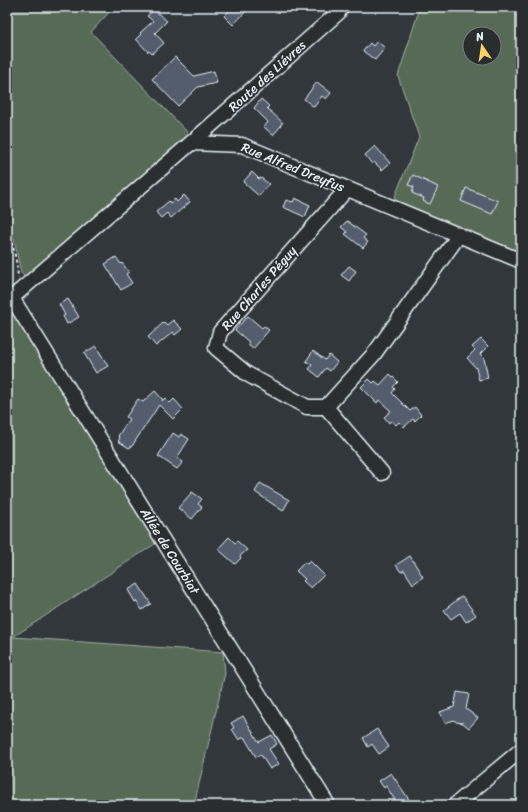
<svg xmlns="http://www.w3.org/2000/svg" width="528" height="812" font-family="Sriracha,sans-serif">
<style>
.green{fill:#576a54;stroke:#a0aea6;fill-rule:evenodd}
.building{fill:#535d6d;stroke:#e8f1f8}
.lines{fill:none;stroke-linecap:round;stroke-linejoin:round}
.minor-casing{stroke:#e8f1f8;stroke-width:17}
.path{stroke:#e8f1f8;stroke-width:2;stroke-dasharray:3 3;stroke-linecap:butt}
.minor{stroke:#2a2d2e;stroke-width:14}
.labels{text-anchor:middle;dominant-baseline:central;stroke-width:3;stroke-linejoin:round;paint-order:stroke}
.street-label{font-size:13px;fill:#e8f1f8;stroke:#2a2d2e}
</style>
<rect width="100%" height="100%" fill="#32373b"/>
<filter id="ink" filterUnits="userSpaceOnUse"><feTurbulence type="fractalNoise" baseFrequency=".025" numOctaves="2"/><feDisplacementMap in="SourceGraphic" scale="8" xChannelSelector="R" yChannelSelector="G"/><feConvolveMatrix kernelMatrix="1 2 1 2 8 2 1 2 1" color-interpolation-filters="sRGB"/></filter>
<g filter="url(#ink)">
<!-- green -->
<g class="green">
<path d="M7 7H114L91 32 191 136 29 277H25L21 273 14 239 7 224Z"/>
<path d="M420 7H521V257L393 201 419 137 398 76ZM470 34H494V58H470Z"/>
<path d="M13 310 158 542 13 637 223 652 225 673 194 805H7V312Z"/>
</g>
<!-- building -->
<g class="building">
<path d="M233 7H250L233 25 224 16Z"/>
<path d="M154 10 167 21 155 33 164 43 152 54 149 51 148 52 136 39 141 34 140 33 153 21 147 16Z"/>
<path d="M377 41 385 48 375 60 363 51 370 43 373 46Z"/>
<path d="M175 57 194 76 214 71 217 83 198 87 178 106 152 79Z"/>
<path d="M317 82 331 93 326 99 322 96 314 107 304 99Z"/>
<path d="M261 99 269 106 267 108 283 123 280 125 281 126 273 135 264 127 268 122 254 108Z"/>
<path d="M375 146 390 163 382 170 374 162 372 164 365 155Z"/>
<path d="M252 172 259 179 261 178 269 184 259 196 243 182Z"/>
<path d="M413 175 438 187 430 204 423 201 424 198 412 193 414 187 408 185Z"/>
<path d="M466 188 498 201 492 214 461 201Z"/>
<path d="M184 195 190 202 171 218 167 213 161 218 156 212 169 201 170 203 175 199 177 202Z"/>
<path d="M295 198 310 205 305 217 283 207 286 200 293 202Z"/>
<path d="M347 221 366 235 363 238 368 242 363 248 345 234 347 232 341 227Z"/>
<path d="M116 257 121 264 122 263 129 272 126 274 132 283 121 290 105 264Z"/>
<path d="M349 266 356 271 349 281 341 275Z"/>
<path d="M68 299 79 317 67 324 63 316 65 315 59 304Z"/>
<path d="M248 316 262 328 264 326 269 330 253 349 247 344 249 342 235 330Z"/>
<path d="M173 320 182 329 175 335 173 332 156 346 148 337 164 322 167 325Z"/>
<path d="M481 339 488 346 480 354 484 358 488 378 479 380 476 368 467 358 475 350 472 347Z"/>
<path d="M96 346 108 366 96 373 84 353Z"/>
<path d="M313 351 325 360 329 355 337 362 330 371 326 368 319 377 309 369 312 365 306 361Z"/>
<path d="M390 374 398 382 393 387 395 389 392 393 410 411 415 407 421 415 415 421 413 419 404 427 399 422 396 425 391 421 389 423 384 417 391 411 379 400 377 403 361 387 369 379 373 383 375 381 380 385Z"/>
<path d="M155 391 163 400 162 401 165 398 170 403 174 399 183 409 173 419 159 405 132 446 129 448 118 441 120 438 118 436 129 419 126 417 138 399 143 402Z"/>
<path d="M173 433 179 437 181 434 189 439 177 458 183 462 177 469 158 456Z"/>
<path d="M260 483 289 500 283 511 255 492Z"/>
<path d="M192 492 202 499 198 504 202 507 192 519 178 508Z"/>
<path d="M229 537 235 543 237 541 247 550 240 556 241 558 235 564 218 549Z"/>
<path d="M410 556 423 577 413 584 404 570 401 572 396 565Z"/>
<path d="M310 561 324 575 311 588 303 581 305 579 296 571 305 562 307 564Z"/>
<path d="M138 584 151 604 142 610 136 601 135 602 128 590Z"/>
<path d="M462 596 476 615 466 622 460 613 451 619 444 610Z"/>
<path d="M457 692 469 694 466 709 478 718 469 728 463 723 456 722 454 720 445 723 440 712 454 707Z"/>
<path d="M243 716 259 742 272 735 277 744 269 749 279 764 270 769 261 755 256 757 244 737 239 740 232 729 234 728 231 723Z"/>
<path d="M377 729 389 747 379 754 372 744 368 747 363 738Z"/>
<path d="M391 773 410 801 404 805H398L386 786 384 788 379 781Z"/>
</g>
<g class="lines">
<!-- minor casing -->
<g class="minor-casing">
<g id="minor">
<path d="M191 143 242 145 521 261"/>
<path d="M347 189 220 332 216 348 247 374 307 407H326L374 354 459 235"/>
<path d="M12 298 328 805"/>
<path d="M7 302 191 143 338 13 341 7"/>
<path d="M326 407 382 473"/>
<path d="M455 805 521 750"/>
</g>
</g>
<!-- path -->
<path class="path" d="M7 231C14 246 17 262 18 278"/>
<!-- minor -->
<use href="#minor" class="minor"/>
</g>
</g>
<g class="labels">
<!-- street labels -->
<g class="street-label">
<text transform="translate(267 76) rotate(-42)">Route des Liévres</text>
<text transform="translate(293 167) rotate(22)">Rue Alfred Dreyfus</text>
<text transform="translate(259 288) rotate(-49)">Rue Charles Péguy</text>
<text transform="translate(170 551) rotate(58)">Allée de Courbiat</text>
</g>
</g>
<!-- margin -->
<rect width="528" height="812" fill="none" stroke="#2a2d2e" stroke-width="24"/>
<rect x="12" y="12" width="504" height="788" fill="none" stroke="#e8f1f8" stroke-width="1.5" filter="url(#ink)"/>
<!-- north arrow -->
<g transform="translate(482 46) rotate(347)"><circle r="19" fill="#2a2d2e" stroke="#767b7f"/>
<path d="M0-3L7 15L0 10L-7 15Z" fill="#ffd166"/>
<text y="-6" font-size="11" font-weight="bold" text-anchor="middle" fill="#e8f1f8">N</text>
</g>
</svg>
